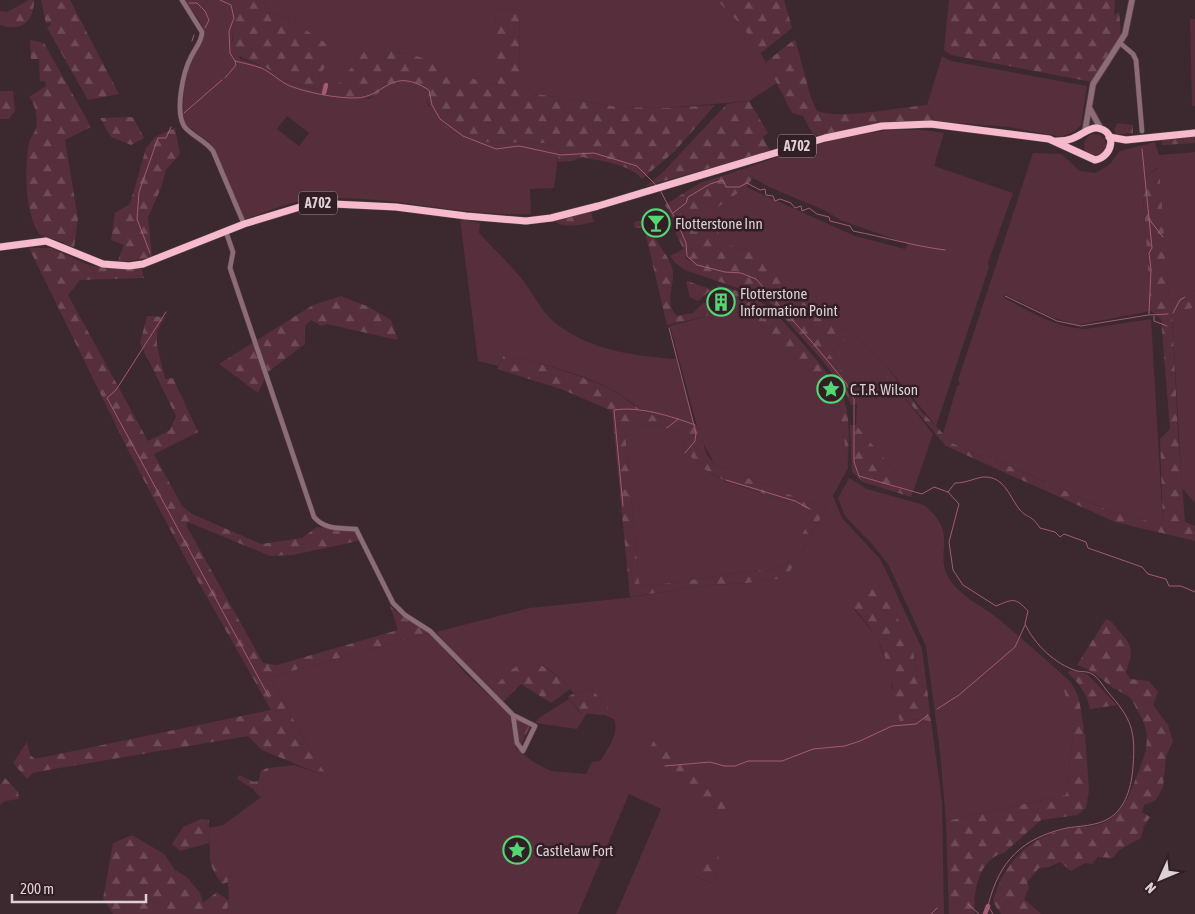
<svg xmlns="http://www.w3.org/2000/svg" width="1195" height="914" font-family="'Asap Condensed',sans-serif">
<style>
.green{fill:#572e3c;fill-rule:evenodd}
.forest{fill:url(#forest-firs);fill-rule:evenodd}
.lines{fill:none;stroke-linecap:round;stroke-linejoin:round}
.stream{stroke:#a35a73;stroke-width:1}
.canal{stroke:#a35a73;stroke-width:4.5}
.minor-casing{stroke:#58474d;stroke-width:5.5}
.tertiary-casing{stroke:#58474d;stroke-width:7}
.trunk-casing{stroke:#58474d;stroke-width:8}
.minor{stroke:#8e6c77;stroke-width:4.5}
.tertiary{stroke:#8e6c77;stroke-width:5.5}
.trunk{stroke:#f6bacc;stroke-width:7}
.labels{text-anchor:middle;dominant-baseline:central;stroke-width:5;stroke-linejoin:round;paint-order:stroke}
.shield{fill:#311f25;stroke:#a99ca0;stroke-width:1}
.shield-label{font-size:14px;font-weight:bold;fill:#ddd1d5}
.poi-label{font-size:15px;fill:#ddd1d5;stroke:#311f25;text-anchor:start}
</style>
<defs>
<pattern id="forest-firs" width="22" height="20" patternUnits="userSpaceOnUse" patternTransform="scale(1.25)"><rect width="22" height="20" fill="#572e3c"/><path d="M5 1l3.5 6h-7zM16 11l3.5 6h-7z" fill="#6f4b57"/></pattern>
</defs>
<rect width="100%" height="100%" fill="#3b292f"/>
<!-- green -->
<g class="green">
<path d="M185 0H227L233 3 236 13 232 40 240 59 265 67 289 82 321 90 319 76 335 50 290 20 266 12 265 0H717C744 20 762 54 777 83L749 101 666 108 619 107 531 93 520 76 519 9 495 10 499 85 476 82 428 60 399 52 347 75 332 93 369 99 393 83 419 87 426 91 428 106 481 142 547 143 559 148 554 188 530 189 531 214C458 217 386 193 312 199 290 201 267 212 246 219L243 218 210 143 185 124C181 103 184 79 192 59 196 51 204 43 204 34 203 21 191 11 185 0ZM287 116 309 133 299 146 277 129Z"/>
<path d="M1190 19H1195V106H1192Z"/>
<path d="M942 56 951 61 1087 86 1081 125 1075 131 1061 137 1009 127 934 121 927 105Z"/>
<path d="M891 130H923L944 133 934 166 1013 193 988 263 989 267 936 426 884 363 848 330 843 329C819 306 783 262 753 250 748 248 742 249 737 250L722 237 704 216 746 187 855 236 905 249 908 244 840 220 826 211 769 187 753 178 747 168C794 150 841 136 891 130Z"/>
<circle cx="1095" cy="145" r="11"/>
<path d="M1155 142 1159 155 1195 152V290L1169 302 1158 167 1142 181 1151 311 1077 325 1051 317 1004 294 1003 297C1028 311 1055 328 1085 329L1151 319 1163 525 1112 512 985 455 980 456 952 443 943 434 957 386 960 384 958 380 1033 153 1061 154 1080 171 1095 173 1109 165 1120 151Z"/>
<path d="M460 219 480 223 479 233C493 248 508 262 521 278 532 291 540 310 553 321 587 350 634 356 676 359L694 425C680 420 663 420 650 414 634 406 622 394 607 387 574 371 540 363 504 355L498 366 478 361Z"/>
<path d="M685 248 686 258 691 263 685 270 675 263 670 256Z"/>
<path d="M1195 307V503L1182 488 1172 313Z"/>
<path d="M752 311 770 337 838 396 848 468 833 496 842 518 880 559 887 573 922 649 927 688 917 682 913 649 853 608 876 636 891 673 892 688 910 719 931 721 942 801 944 914H616L661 809 629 794 578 914H226C233 888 226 875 216 852L210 854 209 828 223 825 264 795C262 785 269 778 268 768L294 765 328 777 314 757 270 677 430 633 466 674 510 715 516 748 532 761 551 771 586 774 592 762 600 761C625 725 618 719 592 689L574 693 557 675 543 665 511 670 491 690 468 669 436 632 530 608 626 598 709 585 747 583 786 578 826 509 715 465 700 437 670 326 711 315ZM655 740 735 813 716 815 714 805 648 750ZM719 841 716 884H715L696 877Z"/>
<path d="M847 338 896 387 933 434 914 489 907 486 856 425 857 404 829 354Z"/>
<path d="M658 425 677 431 691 457 704 469 724 481 789 502H794L815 512 787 564 766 572 758 570 643 587 639 583 625 432 635 426Z"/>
<path d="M849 478 867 489 924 505C961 535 932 552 950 580 962 598 985 607 1001 621 1022 639 1043 657 1064 676L1062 679 1074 726 1066 795 946 821 940 752 926 646 888 564 872 544 845 516 838 498Z"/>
<path d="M569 699 580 713H587L577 729 535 723 539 718Z"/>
</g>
<!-- forest -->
<g class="forest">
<path d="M29 0H34C34 22 21 32 0 25V11L7 12Z"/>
<path d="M41 0H70L119 94 88 100 50 33 47 27 51 25 50 22 46 24Z"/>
<path d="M227 0H265L266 12 290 20 332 47 336 51 319 76 322 90 289 82 265 67 233 54C231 37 237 21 233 3Z"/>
<path d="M717 0H784L792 28 761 53 743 27Z"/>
<path d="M949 0H1115L1114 16 1119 11 1121 34 1092 82 951 55 944 50Z"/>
<path d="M519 9 520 76 531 93 619 107 666 108 715 105 675 151 642 179C630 164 600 161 582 157L572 161 558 162 559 148 547 143 482 142 480 144C452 133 429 123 426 91L419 87 393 84C373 98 359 104 335 99L331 93 367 48C388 50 409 53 429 60 454 70 470 81 498 85L495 10Z"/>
<path d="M795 39 811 98 817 111C842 120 899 107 927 105L934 121 874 124 819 136 812 133 803 116 792 113 766 62Z"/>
<path d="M30 40 44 43 91 127 65 140 78 219 74 248 60 241 40 235C25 215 24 167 29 143 30 138 34 134 36 129 38 119 36 104 29 97L46 86 45 81H40L39 59H31Z"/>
<path d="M0 91H13L15 111 9 119H0Z"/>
<path d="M749 101 768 133 763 137 770 151 646 186 662 173 727 104Z"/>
<path d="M133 117 144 138 131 145 111 137 100 118Z"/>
<path d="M1117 123 1133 125V133L1117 134 1114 131Z"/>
<path d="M175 128 180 154 166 170 161 188 148 217 152 257 117 263 124 245 111 240 115 213 130 204 146 148 155 137Z"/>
<path d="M1195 135V143L1162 145 1161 139Z"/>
<path d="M1159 167 1169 302 1195 290V307L1172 314 1178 433 1185 522 1195 526V541L1115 522 946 446 896 387 847 338 829 354 852 383 857 404 851 405 845 391 822 360 772 304 752 293 685 270 691 263C686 257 680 241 675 231L678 228 665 205 700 183 747 168 753 178 746 187 704 217 722 237 737 250C742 249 748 248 753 250 782 261 820 306 843 329L848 330 884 363 921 411 952 443 980 456 985 455 1112 512 1163 525 1160 439 1170 429 1161 319 1151 311 1142 181Z"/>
<path d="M591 212 594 222C583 224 562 230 554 220Z"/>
<path d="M636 221H642C651 234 667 253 672 267 677 284 662 301 677 316L693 313 703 303 714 304 718 285C735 290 754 296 768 307 782 317 835 380 842 395 852 417 848 445 848 468L838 396 770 337 752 311 711 315 667 325 647 240 643 228H635L634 224Z"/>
<path d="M29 248H51L91 266 142 269 144 278 80 280 68 295 148 441 170 430 176 416 140 343 147 316 165 317 157 331V345L165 379 173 378 198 432 154 454 182 506 192 514 261 544 302 538 317 527 354 531 362 540 293 555 270 556 188 522 186 525 263 663 277 665 398 630 390 606 403 617 430 633 270 677 314 757 329 778 262 750 248 736 42 771 33 773 27 779 13 763 27 742 30 755 35 759 271 710 191 569 128 450Z"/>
<path d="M687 281 713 290 711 294 708 292 698 301 690 297 686 282Z"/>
<path d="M341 296 369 307 391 320 398 340 327 324 321 326 311 320 305 326V344L268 372 258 393 219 364 313 305Z"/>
<path d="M504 355C540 363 573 372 606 387 623 394 634 409 652 415 667 420 682 420 697 426L707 455 715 465 826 509 786 578 747 583 709 585 630 597 612 411 561 389 497 369ZM658 425 677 431 691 457 704 469 725 481 789 502H794L814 512 787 564 766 572 758 570 643 587 639 583 625 432 635 426Z"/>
<path d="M850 425H856L907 486 914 489 911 497 863 482 852 472Z"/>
<path d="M875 588 883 589 913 649 917 682 927 688 931 721 910 719 900 722C893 693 891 664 876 637 869 624 857 613 849 600Z"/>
<path d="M1106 619C1114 622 1115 627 1120 632 1135 649 1132 651 1126 672L1130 679 1149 681 1158 692 1153 705 1168 725 1173 741 1166 756 1163 787 1156 800 1144 805 1142 812 1150 817 1144 826 1141 838 1119 850 1113 858 1098 857 1092 864 1085 863 1071 871 1060 862 1049 867 1039 868 1027 882 1029 887 1024 899 1041 914H1001L993 902C1001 866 1029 836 1067 829 1084 826 1098 829 1113 817 1125 807 1131 792 1136 778 1146 752 1153 737 1139 713 1136 709 1134 703 1131 699 1126 694 1118 691 1112 687 1100 678 1091 669 1077 665Z"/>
<path d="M527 659C546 666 557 674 570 689L551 703 521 684 503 702 491 690 511 670Z"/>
<path d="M1070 670 1087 674 1117 705 1090 709C1087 694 1080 684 1068 673Z"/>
<path d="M1064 676C1081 690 1080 708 1084 729L1083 733 1085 734 1089 790 1086 808 1077 815 1041 820 1004 853C979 858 972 894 975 914H949L946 821 1066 795 1074 726 1061 679Z"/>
<path d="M592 689 615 716 614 719 604 715 581 713 568 697 574 693Z"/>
<path d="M516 719 530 726 521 745 519 743Z"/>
<path d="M655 739 735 813 725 822 716 815 714 805 708 806 648 750Z"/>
<path d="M268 768C269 778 262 785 264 795L260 797 253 789 237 779 239 775 254 782 259 780 261 770Z"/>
<path d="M5 778 18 792 19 799 5 801 0 805V785Z"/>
<path d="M201 819 209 820V843L180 851 172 844 183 827Z"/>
<path d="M132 835 164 854 175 870 187 877 200 893 203 903 217 892 229 901 226 914H113L103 899 113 843Z"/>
<path d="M720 841 716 884 696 877 700 857Z"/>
<path d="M216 851 227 873 228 882 222 884C216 875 209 866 210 854Z"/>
</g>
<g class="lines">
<!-- stream -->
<g class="stream">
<path d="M220 0 231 5 234 18 229 31 230 53 235 61C243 63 253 65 261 68 271 72 280 82 290 86 309 93 335 98 355 98 385 98 390 65 429 90L432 105 440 119 463 136 496 149 519 146 561 155 594 153 637 166 656 185"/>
<path d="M189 3H197L205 11 209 20 205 28"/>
<path d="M192 41 194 35"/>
<path d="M225 78 236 65 235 61"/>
<path d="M184 113 222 80"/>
<path d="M1142 149 1152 248 1149 253 1151 269 1149 314"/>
<path d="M660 190 678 224 686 243 687 256 697 265 725 272 741 273 756 279 812 342 846 383 854 399V462L859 476 922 494 934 487 948 492 959 504 949 542 953 570 963 585 996 606C1013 599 1015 597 1028 611L1025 624C1035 645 1055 664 1077 671 1082 672 1088 671 1092 674 1098 677 1103 686 1107 691 1131 718 1136 730 1133 766 1132 785 1126 809 1108 819 1096 826 1079 826 1067 828 1022 838 999 861 988 906L993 914"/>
<path d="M673 213 686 203 688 197 710 184 723 180 726 187H739L747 183 760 190 765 189 766 195 773 196 775 201 780 199 791 203 795 208 801 206 802 211 809 208 817 214 829 217 830 221 850 226 853 231C884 237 914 246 945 250"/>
<path d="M1148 218 1163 237"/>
<path d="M150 253 137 219 139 192 158 138H166L171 127"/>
<path d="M1005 296 1057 321 1081 326 1148 315 1168 314"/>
<path d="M166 312 116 390 107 398 269 697"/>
<path d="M1173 313 1180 300 1185 297"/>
<path d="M1154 316V321L1167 326"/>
<path d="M669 328 696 433 695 441 685 453"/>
<path d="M667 428 678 419"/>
<path d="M726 480 795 501 810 509"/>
<path d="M948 492 955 483C968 483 976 477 985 477 1005 477 1010 498 1020 510 1028 519 1031 514 1040 528L1055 532 1060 537 1064 534 1086 542 1088 548 1142 567 1148 574 1166 579 1169 586H1181L1195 592"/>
<path d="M623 506 614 410C639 406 671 416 695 425"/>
<path d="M937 709 959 695 1015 647 1025 625"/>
<path d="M665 766 710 762 724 766H735L748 761H782L813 749 845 746 860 741 892 726 916 724 928 715"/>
<path d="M968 904 979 914"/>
<path d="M931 914 937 908"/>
</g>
<!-- canal -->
<g class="canal">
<path d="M324 93 326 85"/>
<path d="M985 914 988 906"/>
</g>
<!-- minor casing -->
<g class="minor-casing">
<g id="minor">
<path d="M182 0 202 32C202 42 195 48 191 57 183 72 175 110 184 126 190 135 205 140 213 151L244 224"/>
<path d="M1120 43 1133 54 1136 60 1142 131"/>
<path d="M226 232 233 252 230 268 314 517C325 530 340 528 356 529L393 603 405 615 430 631 513 715 535 726 523 751 517 743 513 715"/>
</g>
</g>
<!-- tertiary casing -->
<g class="tertiary-casing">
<g id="tertiary">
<path d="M1090 109 1101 129"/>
<path d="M1085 131 1093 84 1125 34 1132 0"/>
</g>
</g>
<!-- trunk casing -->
<g class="trunk-casing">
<g id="trunk">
<path d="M1109 137 1126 140 1195 133"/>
<path d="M0 247 46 241 103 264 129 266 143 264 244 224 313 203 396 207 466 216 526 221 551 218 598 206 825 138 882 126 931 124 1049 139 1095 160C1113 157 1118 131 1097 128 1085 127 1078 142 1057 141"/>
</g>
</g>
<!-- minor -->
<use href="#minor" class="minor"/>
<!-- tertiary -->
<use href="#tertiary" class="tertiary"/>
<!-- trunk -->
<use href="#trunk" class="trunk"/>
</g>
<!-- icons -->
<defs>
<g id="bar-ring" transform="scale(1.4375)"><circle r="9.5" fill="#311f25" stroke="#53d673" stroke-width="1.5"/><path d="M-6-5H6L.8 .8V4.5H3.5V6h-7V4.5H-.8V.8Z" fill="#53d673"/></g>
<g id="building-ring" transform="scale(1.4375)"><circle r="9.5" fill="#311f25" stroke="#53d673" stroke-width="1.5"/><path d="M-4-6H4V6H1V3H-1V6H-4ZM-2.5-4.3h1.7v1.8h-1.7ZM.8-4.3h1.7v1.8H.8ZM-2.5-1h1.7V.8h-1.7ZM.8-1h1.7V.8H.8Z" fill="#53d673"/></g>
<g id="sight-ring" transform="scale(1.4375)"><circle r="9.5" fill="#311f25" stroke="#53d673" stroke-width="1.5"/><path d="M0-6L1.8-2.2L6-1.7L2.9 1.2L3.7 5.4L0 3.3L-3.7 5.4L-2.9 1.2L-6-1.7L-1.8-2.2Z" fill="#53d673"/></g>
</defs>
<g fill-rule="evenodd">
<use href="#bar-ring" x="656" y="223"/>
<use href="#building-ring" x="721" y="302"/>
<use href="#sight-ring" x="831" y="389"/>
<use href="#sight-ring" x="517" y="850"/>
</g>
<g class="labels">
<!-- shield labels -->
<g class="shield">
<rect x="778" y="134.5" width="38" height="23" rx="4"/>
<rect x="299" y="191.5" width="38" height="23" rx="4"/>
</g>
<g class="shield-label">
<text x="797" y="146">A702</text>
<text x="318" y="203">A702</text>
</g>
<!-- poi labels -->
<g class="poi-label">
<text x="675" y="223">Flotterstone Inn</text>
<text x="740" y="293">Flotterstone<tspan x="740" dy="17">Information Point</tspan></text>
<text x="850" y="389">C.T.R. Wilson</text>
<text x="536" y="850">Castlelaw Fort</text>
</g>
</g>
<!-- north arrow -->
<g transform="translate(1160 879) rotate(226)" stroke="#311f25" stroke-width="4" paint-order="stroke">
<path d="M0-4L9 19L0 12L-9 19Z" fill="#ddd1d5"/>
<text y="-8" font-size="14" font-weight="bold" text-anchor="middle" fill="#ddd1d5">N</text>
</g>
<!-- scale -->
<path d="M12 894v8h134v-8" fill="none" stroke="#ddd1d5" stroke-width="2.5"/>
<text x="20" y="894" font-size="15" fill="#ddd1d5" stroke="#311f25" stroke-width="4" paint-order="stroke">200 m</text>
</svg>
